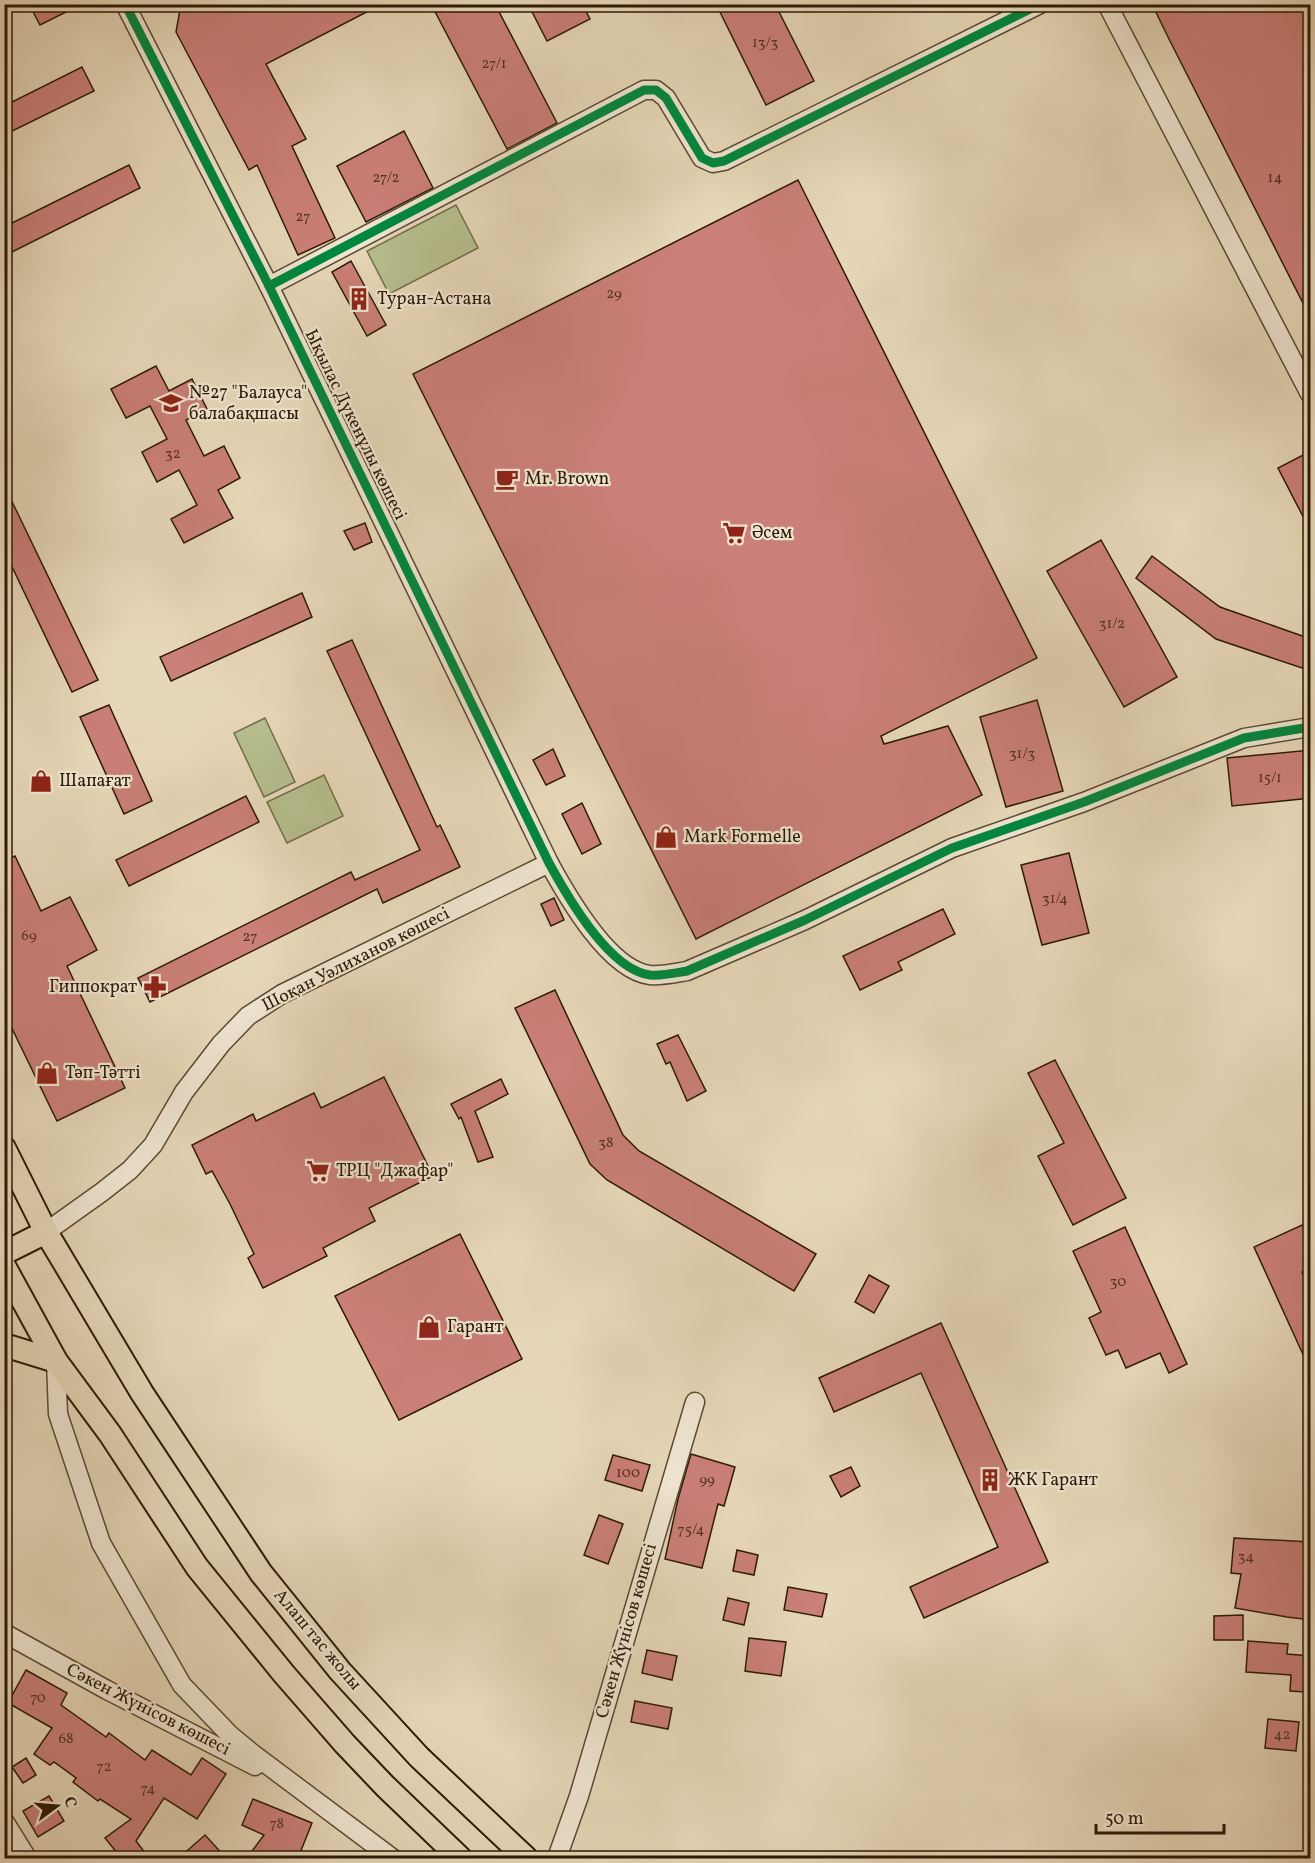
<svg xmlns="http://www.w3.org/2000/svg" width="1315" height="1863" font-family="Vollkorn,serif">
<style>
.green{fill:#b6be8e;stroke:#726c4a;stroke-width:1.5}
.building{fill:#ca7f78;stroke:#2d1a05;stroke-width:1.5}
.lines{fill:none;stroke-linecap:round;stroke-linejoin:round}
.minor-casing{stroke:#5b4932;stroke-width:21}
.major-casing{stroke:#2d1a05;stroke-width:26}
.minor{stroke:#efe5d1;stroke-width:18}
.major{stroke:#e6d7b8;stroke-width:22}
.cycleway-casing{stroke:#efe5d1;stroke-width:13}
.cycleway{stroke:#00873e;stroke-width:9}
.labels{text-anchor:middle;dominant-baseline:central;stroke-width:4.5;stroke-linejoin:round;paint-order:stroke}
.number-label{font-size:15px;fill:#543322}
.poi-label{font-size:18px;fill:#2d1a05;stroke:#efe5d1;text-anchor:start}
.street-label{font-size:18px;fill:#2d1a05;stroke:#efe5d1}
</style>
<rect width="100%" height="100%" fill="#e6d7b8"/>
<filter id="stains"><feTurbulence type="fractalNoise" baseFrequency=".00333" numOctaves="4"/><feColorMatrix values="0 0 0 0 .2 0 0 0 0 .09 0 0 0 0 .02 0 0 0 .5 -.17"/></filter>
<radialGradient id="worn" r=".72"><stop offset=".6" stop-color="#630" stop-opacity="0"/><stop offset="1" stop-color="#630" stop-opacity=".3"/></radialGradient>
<!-- green -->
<g class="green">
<path d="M456 205 478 248 389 294 367 251Z"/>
<path d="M265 718 295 782 264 797 234 733Z"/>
<path d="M324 775 343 816 287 843 267 802Z"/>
</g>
<!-- building -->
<g class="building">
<path d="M29 4H82L40 25Z"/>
<path d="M181 4H382L266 64 306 139 292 146 335 238 298 255 257 165 249 170 176 32Z"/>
<path d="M431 4H495L557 123 507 149Z"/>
<path d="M528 4H582L590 19 547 41Z"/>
<path d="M716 4H775L814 81 766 105Z"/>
<path d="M1152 4H1311V319L1168 37Z"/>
<path d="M82 67 94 91 4 135V106Z"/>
<path d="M404 131 433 188 366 222 337 166Z"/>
<path d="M129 165 140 188 4 256V227Z"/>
<path d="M798 180 1037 658 881 736 884 744 948 726 982 795 696 939 413 374Z"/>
<path d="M351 261 386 325 367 336 332 272Z"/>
<path d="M156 366 169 391 192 379 207 409 186 420 204 456 224 446 240 478 218 490 233 518 184 543 171 519 197 505 179 470 157 482 142 452 167 439 150 406 126 418 111 389Z"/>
<path d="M1307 453 1311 461V532L1278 468Z"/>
<path d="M4 485 98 680 72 692 4 550Z"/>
<path d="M365 523 372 542 354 550 344 531Z"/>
<path d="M1101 540 1177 677 1124 707 1047 571Z"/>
<path d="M1152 556 1220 607 1311 639V671L1216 639 1136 578Z"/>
<path d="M302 593 312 617 171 681 160 657Z"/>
<path d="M352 640 437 827 440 825 460 867 383 903 377 889 150 1002 138 978 351 872 355 880 420 850 327 651Z"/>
<path d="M1037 700 1063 791 1006 807 980 717Z"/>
<path d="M109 705 152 801 124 814 80 717Z"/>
<path d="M553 749 565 776 546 785 533 760Z"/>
<path d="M1311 750V798L1232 806 1227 758Z"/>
<path d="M246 796 259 822 129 886 116 860Z"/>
<path d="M582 803 601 844 582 854 562 814Z"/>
<path d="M1069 853 1089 933 1042 945 1021 865Z"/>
<path d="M15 856 41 911 70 897 97 950 67 966 125 1088 57 1121 4 1012V861Z"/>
<path d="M554 898 564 920 551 926 541 904Z"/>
<path d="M943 909 955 934 898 962 902 970 860 990 843 956Z"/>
<path d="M555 990 623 1135 639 1151 816 1254 794 1291 607 1180 590 1164 515 1008Z"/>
<path d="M678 1035 706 1091 687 1101 670 1062 666 1064 657 1044Z"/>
<path d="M1055 1060 1126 1198 1073 1225 1038 1156 1064 1143 1028 1073Z"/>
<path d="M384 1077 433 1176 369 1208 375 1221 323 1248 327 1256 263 1288 248 1258 254 1254 230 1204 212 1171 206 1174 192 1145 253 1114 256 1121 314 1093 321 1108Z"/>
<path d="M501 1079 508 1094 475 1111 493 1157 478 1162 461 1117 459 1119 451 1104Z"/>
<path d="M1311 1221V1268L1302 1272 1311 1291V1372L1254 1247Z"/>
<path d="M1125 1227 1187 1364 1169 1373 1160 1353 1126 1368 1118 1350 1106 1355 1089 1318 1101 1312 1073 1251Z"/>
<path d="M460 1234 522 1359 399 1420 335 1296Z"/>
<path d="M869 1275 889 1286 874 1313 855 1302Z"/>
<path d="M941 1323 1048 1562 924 1618 910 1587 998 1547 921 1373 834 1412 819 1378Z"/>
<path d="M691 1454 735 1467 724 1506 718 1504 702 1568 665 1559 678 1499Z"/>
<path d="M613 1455 650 1465 642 1491 605 1480Z"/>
<path d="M851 1467 860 1486 841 1497 830 1476Z"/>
<path d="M599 1515 623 1524 608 1564 584 1555Z"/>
<path d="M1234 1538 1311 1542V1620L1287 1617 1235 1608 1241 1574 1231 1573Z"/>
<path d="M737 1550 758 1555 754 1575 733 1571Z"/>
<path d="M788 1587 827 1594 822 1617 784 1610Z"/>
<path d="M728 1598 749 1603 744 1625 723 1620Z"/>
<path d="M1243 1615V1640H1214V1616Z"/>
<path d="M749 1638 786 1642 781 1676 745 1671Z"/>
<path d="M1248 1641 1288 1644 1287 1654 1311 1656V1669H1306L1305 1692 1290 1691 1291 1675 1246 1672Z"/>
<path d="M647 1650 677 1656 672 1680 642 1673Z"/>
<path d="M26 1670 67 1693 61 1705 106 1737 109 1733 145 1760 152 1750 191 1775 202 1758 226 1774 197 1819 164 1798 136 1841 149 1858H121L105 1838 131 1819 100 1799 98 1801 73 1782 76 1778 54 1762 50 1765 34 1754 52 1728 8 1703Z"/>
<path d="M635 1701 672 1708 668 1729 631 1722Z"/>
<path d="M1268 1719 1299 1722 1296 1751 1265 1748Z"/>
<path d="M26 1758 36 1775 23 1783 12 1767Z"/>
<path d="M49 1796 64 1821 38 1837 23 1811Z"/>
<path d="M253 1799 312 1823 298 1858H247L264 1835 242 1825Z"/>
<path d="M205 1835 226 1858H179Z"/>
</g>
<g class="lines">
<!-- minor casing -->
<g class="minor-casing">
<g id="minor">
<path d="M125 4 269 286 549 863C567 896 609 970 650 975 662 976 675 973 687 971L805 920 952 848 1084 802 1244 738 1310 727"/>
<path d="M1107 4 1310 394"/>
<path d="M269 286 644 90H656L666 98 702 158 713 163 724 161 1040 4"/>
<path d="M46 1232 102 1192 130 1170 153 1145 184 1092 221 1044 248 1016 282 994 549 863"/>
<path d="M56 1361 58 1414 101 1543 182 1685 230 1735 253 1754 392 1858"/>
<path d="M4 1633 107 1690 255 1766"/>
<path d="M4 1821 27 1858"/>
<path d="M557 1858 579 1796 695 1402"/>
</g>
</g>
<!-- major casing -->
<g class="major-casing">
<g id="major">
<path d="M4 1148 46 1232 142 1393 261 1573 340 1671 419 1757 526 1858"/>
<path d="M4 1253 46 1232"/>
<path d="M4 1266 56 1361 110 1434 197 1567 284 1674 345 1744 385 1786 460 1858"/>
<path d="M4 1345 56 1361"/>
</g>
</g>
<!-- minor -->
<use href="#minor" class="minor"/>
<!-- major -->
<use href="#major" class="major"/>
<!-- cycleway casing -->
<g class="cycleway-casing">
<g id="cycleway">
<path d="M125 4 269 286 549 863C567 896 609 970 650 975 662 976 675 973 687 971L805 920 952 848 1084 802 1244 738 1310 727"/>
<path d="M269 286 644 90H656L666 98 702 158 713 163 724 161 1040 4"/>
</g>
</g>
<!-- cycleway -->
<use href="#cycleway" class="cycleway"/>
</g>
<!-- icons -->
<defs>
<g id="building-bare" transform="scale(1.8)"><path d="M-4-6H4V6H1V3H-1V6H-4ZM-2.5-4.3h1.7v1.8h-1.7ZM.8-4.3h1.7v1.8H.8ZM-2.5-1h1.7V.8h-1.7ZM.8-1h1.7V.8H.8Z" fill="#8f2418" stroke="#efe5d1" stroke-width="2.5" paint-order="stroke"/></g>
<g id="school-bare" transform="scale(1.8)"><path d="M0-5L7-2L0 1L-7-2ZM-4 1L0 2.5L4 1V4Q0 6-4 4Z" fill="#8f2418" stroke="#efe5d1" stroke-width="2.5" paint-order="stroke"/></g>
<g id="cafe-bare" transform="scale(1.8)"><path d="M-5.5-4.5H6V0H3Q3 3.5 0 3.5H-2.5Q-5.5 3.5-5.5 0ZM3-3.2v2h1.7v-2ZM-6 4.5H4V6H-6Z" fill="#8f2418" stroke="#efe5d1" stroke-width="2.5" paint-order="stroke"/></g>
<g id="supermarket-bare" transform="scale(1.8)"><path d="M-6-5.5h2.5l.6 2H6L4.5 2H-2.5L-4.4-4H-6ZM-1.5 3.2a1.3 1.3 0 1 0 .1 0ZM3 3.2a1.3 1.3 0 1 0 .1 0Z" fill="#8f2418" stroke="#efe5d1" stroke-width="2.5" paint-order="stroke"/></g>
<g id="shop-bare" transform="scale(1.8)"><path d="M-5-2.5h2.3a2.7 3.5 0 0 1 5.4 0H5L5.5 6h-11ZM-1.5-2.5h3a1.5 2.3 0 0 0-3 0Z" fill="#8f2418" stroke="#efe5d1" stroke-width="2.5" paint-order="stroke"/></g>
<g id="pharmacy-bare" transform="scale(1.8)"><path d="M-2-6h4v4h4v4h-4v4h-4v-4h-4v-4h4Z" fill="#8f2418" stroke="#efe5d1" stroke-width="2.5" paint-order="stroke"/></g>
</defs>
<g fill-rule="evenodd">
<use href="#building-bare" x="359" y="299"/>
<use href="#school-bare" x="171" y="403"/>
<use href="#cafe-bare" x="507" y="479"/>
<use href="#supermarket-bare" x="734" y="533"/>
<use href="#shop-bare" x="41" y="781"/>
<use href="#shop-bare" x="666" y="837"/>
<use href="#pharmacy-bare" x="155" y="987"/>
<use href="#shop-bare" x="47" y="1073"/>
<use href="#supermarket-bare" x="318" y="1171"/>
<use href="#shop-bare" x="429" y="1327"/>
<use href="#building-bare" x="990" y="1480"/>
</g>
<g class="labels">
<!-- number labels -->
<g class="number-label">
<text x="765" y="43">13/3</text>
<text x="494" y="64">27/1</text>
<text x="386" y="178">27/2</text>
<text x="1275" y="178">14</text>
<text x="303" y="217">27</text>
<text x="614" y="294">29</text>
<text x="173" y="454">32</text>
<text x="1112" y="624">31/2</text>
<text x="1022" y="754">31/3</text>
<text x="1270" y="778">15/1</text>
<text x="1055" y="899">31/4</text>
<text x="29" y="936">69</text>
<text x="250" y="937">27</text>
<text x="606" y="1143">38</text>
<text x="1118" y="1282">30</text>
<text x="628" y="1473">100</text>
<text x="707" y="1480">99</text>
<text x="691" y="1530">75/4</text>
<text x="1246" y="1557">34</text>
<text x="38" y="1698">70</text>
<text x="1282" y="1735">42</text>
<text x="66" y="1739">68</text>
<text x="104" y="1767">72</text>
<text x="148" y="1789">74</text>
<text x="277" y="1824">78</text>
</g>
<!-- poi labels -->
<g class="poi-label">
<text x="377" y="299">Туран-Астана</text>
<text x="189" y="393">№27 "Балауса"<tspan x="189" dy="21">балабақшасы</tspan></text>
<text x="525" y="479">Mr. Brown</text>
<text x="752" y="533">Әсем</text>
<text x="59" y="781">Шапағат</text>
<text x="684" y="837">Mark Formelle</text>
<text x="137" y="987" text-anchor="end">Гиппократ</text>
<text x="65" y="1073">Тәп-Тәтті</text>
<text x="336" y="1171">ТРЦ "Джафар"</text>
<text x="447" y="1327">Гарант</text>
<text x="1008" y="1480">ЖК Гарант</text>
</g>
<!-- street labels -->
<g class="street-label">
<text transform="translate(355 425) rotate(64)">Ықылас Дүкенұлы көшесі</text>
<text transform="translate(356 960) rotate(-27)">Шоқан Уәлиханов көшесі</text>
<text transform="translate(627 1631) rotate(-74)">Сәкен Жүнісов көшесі</text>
<text transform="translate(317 1640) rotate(50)">Алаш тас жолы</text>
<text transform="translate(148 1710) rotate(27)">Сәкен Жүнісов көшесі</text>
</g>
</g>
<!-- margin -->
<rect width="1315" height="1863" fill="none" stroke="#e6d7b8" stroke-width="24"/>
<rect x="6" y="6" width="1303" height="1851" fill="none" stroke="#2d1a05" stroke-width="3"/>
<rect x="12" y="12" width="1291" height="1839" fill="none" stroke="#2d1a05" stroke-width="1.5"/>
<!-- north arrow -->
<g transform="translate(57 1806) rotate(74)" stroke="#efe5d1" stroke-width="4.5" paint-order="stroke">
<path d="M0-4.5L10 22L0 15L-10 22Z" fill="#2d1a05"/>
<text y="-9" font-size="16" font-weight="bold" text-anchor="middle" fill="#2d1a05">С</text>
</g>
<!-- scale -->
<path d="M1096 1824v9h128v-9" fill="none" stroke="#2d1a05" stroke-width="3"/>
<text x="1105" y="1824" font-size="18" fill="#2d1a05" stroke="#efe5d1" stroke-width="4.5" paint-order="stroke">50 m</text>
<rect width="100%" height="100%" filter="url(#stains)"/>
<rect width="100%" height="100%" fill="url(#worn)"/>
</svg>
